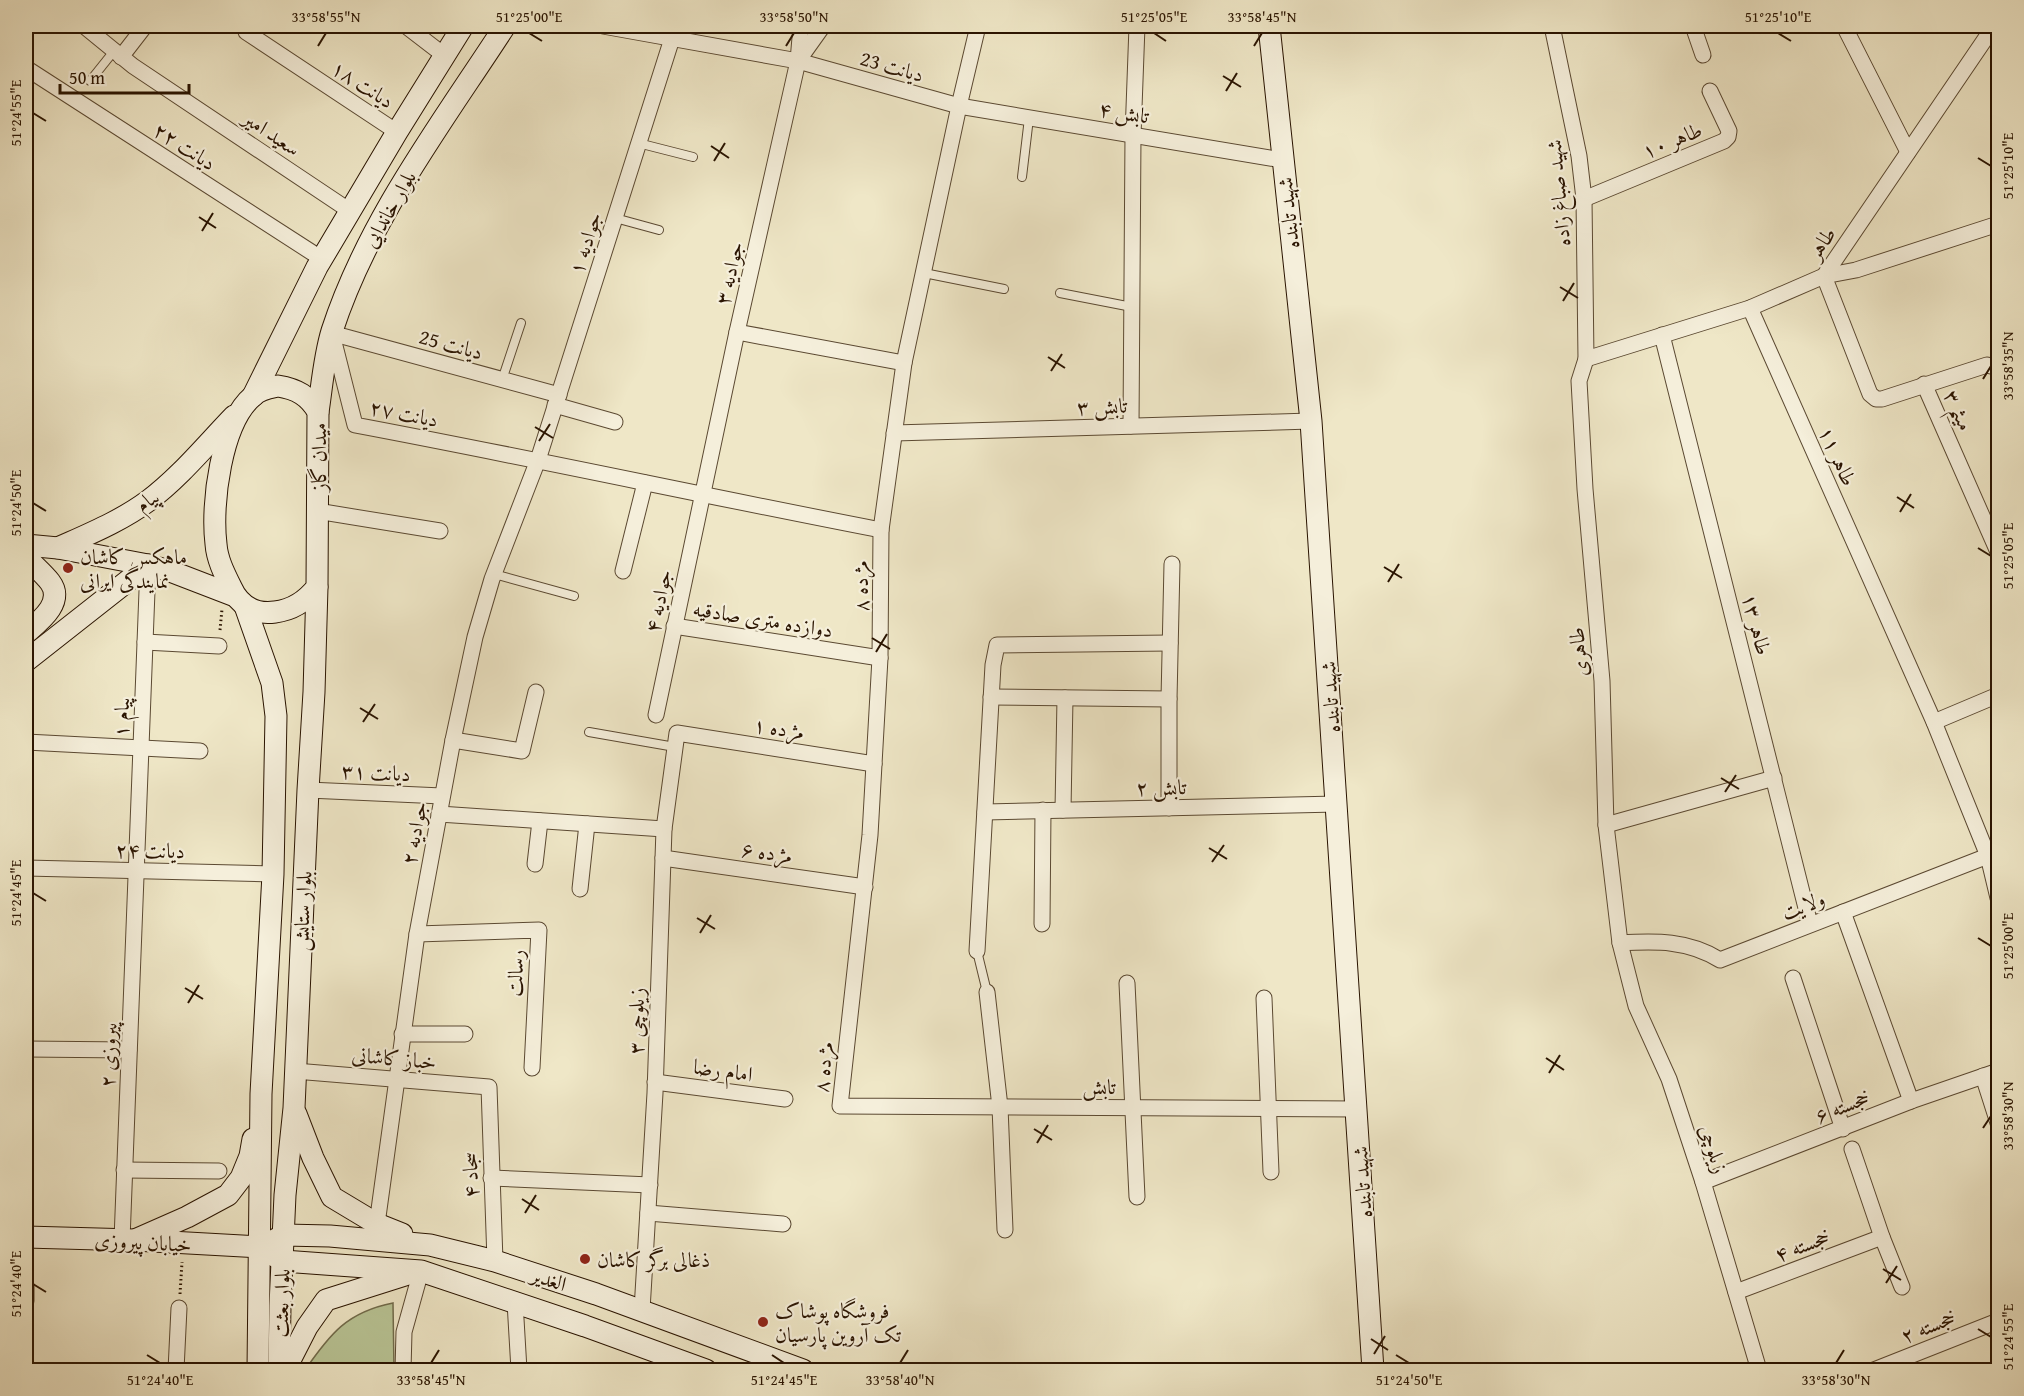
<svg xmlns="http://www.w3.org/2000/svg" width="2024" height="1396" font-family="'Gentium Book Plus',Amiri,serif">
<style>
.green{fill:#b9c596;stroke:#726c4c;stroke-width:1.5}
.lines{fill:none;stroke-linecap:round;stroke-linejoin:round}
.lane-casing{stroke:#5b4932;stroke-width:10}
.street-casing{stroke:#5b4932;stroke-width:17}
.secondary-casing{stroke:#2a1401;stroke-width:23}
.path{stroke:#2a1401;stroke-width:3;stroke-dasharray:1.5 3;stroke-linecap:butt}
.lane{stroke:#f5efdb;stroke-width:8}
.street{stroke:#f5efdb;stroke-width:15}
.secondary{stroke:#f5efdb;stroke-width:21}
.ticks{fill:none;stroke:#2a1401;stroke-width:2}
.poi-dot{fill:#8f2418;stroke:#f5efdb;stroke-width:2}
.labels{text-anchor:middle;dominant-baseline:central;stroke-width:4.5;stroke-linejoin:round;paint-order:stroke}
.street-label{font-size:21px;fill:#2a1401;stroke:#f5efdb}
.poi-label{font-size:21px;fill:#2a1401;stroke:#f5efdb;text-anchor:start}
.neatline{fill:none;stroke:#2a1401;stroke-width:2}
.ticks-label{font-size:15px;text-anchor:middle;fill:#2a1401}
</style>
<rect width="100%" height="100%" fill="#efe7c7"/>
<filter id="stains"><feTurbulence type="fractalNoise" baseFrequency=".00333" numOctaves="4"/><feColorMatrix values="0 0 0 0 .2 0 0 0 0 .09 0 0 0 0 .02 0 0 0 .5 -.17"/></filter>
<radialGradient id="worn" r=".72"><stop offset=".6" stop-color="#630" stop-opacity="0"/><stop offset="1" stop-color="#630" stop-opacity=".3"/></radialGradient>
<!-- green -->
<path class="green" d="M393 1303 394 1370H305C330 1334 347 1312 393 1303Z"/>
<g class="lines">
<!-- lane casing -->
<g class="lane-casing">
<g id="lane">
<path d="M90 81 114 51"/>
<path d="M638 143 693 157"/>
<path d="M1022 177 1029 118"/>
<path d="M615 218 659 230"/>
<path d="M924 273 1004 289"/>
<path d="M1060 293 1132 307"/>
<path d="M502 380 521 323"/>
<path d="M494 574 574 596"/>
<path d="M589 732 675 747"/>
<path d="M977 951 987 992"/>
</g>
</g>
<!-- street casing -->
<g class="street-casing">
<g id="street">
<path d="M84 26 133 66 350 211"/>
<path d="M406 26 445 56"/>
<path d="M603 26 798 61 959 106 1282 160"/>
<path d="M978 26 959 106 904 363 881 530 880 658 870 835 840 1106 1357 1109"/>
<path d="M1552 26 1579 156 1584 199 1586 359 1579 381 1585 489 1602 681 1606 825 1620 943 1636 1006 1669 1079 1703 1182 1759 1370"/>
<path d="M1693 26 1703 55"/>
<path d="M1844 26 1908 152"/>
<path d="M246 32 397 132"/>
<path d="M121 57 145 26"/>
<path d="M798 61 823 26"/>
<path d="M26 68 322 259"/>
<path d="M1584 199 1724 141 1728 137 1729 131 1710 91"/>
<path d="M1998 224 1856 270 1824 276 1870 394 1876 399H1882L1987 365 1995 367 1998 371"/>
<path d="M1750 308 1934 722 1988 856 1998 898"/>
<path d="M737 332 904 363"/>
<path d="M331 333 559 395"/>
<path d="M332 334 355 425C531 458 705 496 881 530"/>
<path d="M1662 335 1810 924"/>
<path d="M1586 359 1750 308 1824 276 1994 26"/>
<path d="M1924 384 1998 552"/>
<path d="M555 405 615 422"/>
<path d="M1131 426 1133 135 1137 26"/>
<path d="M894 433 1311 421"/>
<path d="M317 511 440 531"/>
<path d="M623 571 645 483"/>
<path d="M674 626 880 658"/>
<path d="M145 642 219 646"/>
<path d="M991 697 1169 699"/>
<path d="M656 715 737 332 798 61 801 26"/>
<path d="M1934 722 1998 695"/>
<path d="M453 740 522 751 536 692"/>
<path d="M26 742 200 751"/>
<path d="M308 790 442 796"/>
<path d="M1169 808V699L1172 564"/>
<path d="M1063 810 1065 698"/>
<path d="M985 812 1337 804"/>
<path d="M439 814 664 829"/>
<path d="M1606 825 1774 778"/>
<path d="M663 858 865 887"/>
<path d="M535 864 540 821"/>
<path d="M26 868 273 874"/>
<path d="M580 889 587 824"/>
<path d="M1843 912 1911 1101"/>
<path d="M1042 924 1043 810"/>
<path d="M417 934 539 930 532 1068"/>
<path d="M1620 943C1656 941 1688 940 1720 960L1998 852"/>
<path d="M977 951 993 665 997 645 1170 643"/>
<path d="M1793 978 1843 1129"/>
<path d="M1127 983 1137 1197"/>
<path d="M987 992 1000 1107 1005 1230"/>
<path d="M1264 998 1271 1172"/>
<path d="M402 1034H465"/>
<path d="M26 1049 129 1050"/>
<path d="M295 1071 489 1087 495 1261"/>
<path d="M1983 1076 1998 1123"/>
<path d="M655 1082 785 1099"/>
<path d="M1852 1149 1882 1237 1902 1287"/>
<path d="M124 1170 219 1171"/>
<path d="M491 1178 650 1185"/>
<path d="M1703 1182 1911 1101 1998 1071"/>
<path d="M648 1213 783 1224"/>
<path d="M377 1224 417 934 453 740 475 637 492 579 538 460 676 26"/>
<path d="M122 1240 148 565"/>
<path d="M1736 1292 1882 1237"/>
<path d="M26 1301V1286"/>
<path d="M515 1302 519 1370"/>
<path d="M642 1310 655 1093 664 829 677 733 874 764"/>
<path d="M176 1370 179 1308"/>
<path d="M403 1370 404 1332 421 1271"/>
<path d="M1874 1370 1998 1321"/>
</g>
</g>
<!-- secondary casing -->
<g class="secondary-casing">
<g id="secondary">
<path d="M1269 26 1311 421 1373 1370"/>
<path d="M278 386C297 389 309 396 318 412L317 587C306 601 292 610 275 612 254 615 239 605 231 587 224 573 217 559 216 544 211 504 221 423 253 396 260 389 269 388 278 386Z"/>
<path d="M253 396 317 267 397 132 463 26"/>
<path d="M318 412C322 386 324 357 332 331 368 220 442 123 505 26"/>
<path d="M26 545 58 548 148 565 170 571 235 596"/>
<path d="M58 548C89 534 121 521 148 501 180 477 206 445 234 416"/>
<path d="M26 557C33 565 43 573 50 582 65 602 40 621 26 633"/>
<path d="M245 606 272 683 276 716 273 874 261 1094 258 1370"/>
<path d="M26 661 148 565"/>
<path d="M296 1114 313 1158 332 1197 377 1224 402 1234"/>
<path d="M26 1237 134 1240 261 1247 284 1235 330 1236 430 1245 495 1261 596 1294 803 1370"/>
<path d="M137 1239 187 1217 228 1195 241 1178 250 1156 253 1139"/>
<path d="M271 1254 283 1261 421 1271 585 1326 706 1370"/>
<path d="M279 1370 280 1306 285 1195 294 1108 308 790 314 692 317 587"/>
<path d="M285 1370 307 1327 326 1300 408 1274"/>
</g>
</g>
<!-- path -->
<g class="path">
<path d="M220 630 222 609"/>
<path d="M27 1272 28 1255"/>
<path d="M180 1294 182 1262"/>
</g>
<!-- lane -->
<use href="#lane" class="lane"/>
<!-- street -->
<use href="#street" class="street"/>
<!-- secondary -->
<use href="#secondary" class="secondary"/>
</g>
<!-- ticks -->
<path class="ticks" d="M529 33 542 41M1154 33 1166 41M1778 33 1791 41M318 46 326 33M786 46 794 33M1254 46 1262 33M1223 76 1241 87M1226 91 1237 73M33 113 46 121M711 146 729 158M1978 158 1991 166M714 161 725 143M199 217 216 228M202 231 213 213M1560 287 1578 298M1563 301 1574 283M1048 357 1065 368M1051 371 1062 354M1983 379 1991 366M535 427 553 438M539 441 550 424M1897 497 1914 508M33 503 46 511M1900 512 1911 494M1978 548 1991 556M1384 567 1402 578M1388 582 1399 564M872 638 890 649M876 652 887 634M360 708 378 719M363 722 375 704M1721 778 1739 789M1725 792 1736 775M1209 848 1227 859M1212 862 1224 845M33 893 46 901M697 918 715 929M700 933 711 915M1978 938 1991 946M185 988 203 999M188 1003 199 985M1546 1058 1564 1070M1549 1073 1560 1055M1983 1128 1991 1116M1034 1129 1052 1140M1037 1143 1048 1125M522 1199 539 1210M525 1213 536 1195M1883 1269 1901 1280M1886 1283 1897 1266M33 1284 46 1292M1978 1329 1991 1337M1371 1339 1388 1350M1374 1354 1385 1336M147 1355 160 1363M772 1355 784 1363M1396 1355 1409 1363M431 1363 439 1350M900 1363 908 1350M1836 1363 1844 1350"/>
<!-- markers -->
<g class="poi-dot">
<circle cx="68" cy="568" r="6"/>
<circle cx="585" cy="1259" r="6"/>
<circle cx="763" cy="1322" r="6"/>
</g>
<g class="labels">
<!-- street labels -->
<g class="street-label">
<text transform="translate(892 66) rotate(16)">دیانت 23</text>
<text transform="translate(363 84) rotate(33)">دیانت ۱۸</text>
<text transform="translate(1124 112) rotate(9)">تابش ۴</text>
<text transform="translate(272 133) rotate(34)">سعید امیر</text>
<text transform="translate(1672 140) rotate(-22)">طاهر ۱۰</text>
<text transform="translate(185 146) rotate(33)">دیانت ۲۲</text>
<text transform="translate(1558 193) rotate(-95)">شهید صباغ زاده</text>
<text transform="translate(389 209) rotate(-60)">بلوار خاندایی</text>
<text transform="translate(1288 213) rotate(-96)">شهید تابنده</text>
<text transform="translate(585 243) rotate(-72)">جوادیه ۱</text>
<text transform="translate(1821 243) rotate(-55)">طاهر</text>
<text transform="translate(729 273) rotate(-77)">جوادیه ۳</text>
<text transform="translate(451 344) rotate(15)">دیانت 25</text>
<text transform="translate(1102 406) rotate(-2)">تابش ۳</text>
<text transform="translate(1959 410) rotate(66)">میثم ۳</text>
<text transform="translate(404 413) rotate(11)">دیانت ۲۷</text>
<text transform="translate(1838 456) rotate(66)">طاهر ۱۱</text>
<text transform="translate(318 457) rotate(-90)">میدان گاز</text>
<text transform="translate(147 500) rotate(-36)">پیام</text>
<text transform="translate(860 586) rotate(-90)">مژده ۸</text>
<text transform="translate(658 601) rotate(-78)">جوادیه ۴</text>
<text transform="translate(763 619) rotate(9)">دوازده متری صادقیه</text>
<text transform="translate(1757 624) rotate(76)">طاهر ۱۳</text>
<text transform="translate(1578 652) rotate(-95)">طاهری</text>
<text transform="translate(1330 697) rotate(-94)">شهید تابنده</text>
<text transform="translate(121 717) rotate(-88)">پیام ۱</text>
<text transform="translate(779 728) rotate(9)">مژده ۱</text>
<text transform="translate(376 772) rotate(3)">دیانت ۳۱</text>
<text transform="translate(1161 787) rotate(-1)">تابش ۲</text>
<text transform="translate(414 833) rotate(-79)">جوادیه ۲</text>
<text transform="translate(150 850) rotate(1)">دیانت ۲۴</text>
<text transform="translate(767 852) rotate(8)">مژده ۶</text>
<text transform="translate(1803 905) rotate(-21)">ولایت</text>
<text transform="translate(302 911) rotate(-87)">بلوار ستایش</text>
<text transform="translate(515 973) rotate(-87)">رسالت</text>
<text transform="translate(636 1021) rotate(-89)">زیلوچی ۳</text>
<text transform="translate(108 1055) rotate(-88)">پیروزی ۲</text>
<text transform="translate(394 1058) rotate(5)">خباز کاشانی</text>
<text transform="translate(823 1067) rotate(-84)">مژده ۸</text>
<text transform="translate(723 1070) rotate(8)">امام رضا</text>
<text x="1099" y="1086">تابش</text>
<text transform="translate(1842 1106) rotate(-22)">خجسته ۶</text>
<text transform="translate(1714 1149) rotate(72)">زیلوچی</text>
<text transform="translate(470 1175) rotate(-92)">سجاد ۴</text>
<text transform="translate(1362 1182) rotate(-94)">شهید تابنده</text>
<text transform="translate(143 1242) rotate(3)">خیابان پیروزی</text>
<text transform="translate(1802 1245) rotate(-21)">خجسته ۴</text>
<text transform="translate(549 1279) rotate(18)">الغدیر</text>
<text transform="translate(281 1303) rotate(-88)">بلوار بعثت</text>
<text transform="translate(1928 1326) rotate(-22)">خجسته ۲</text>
</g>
<!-- poi labels -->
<g class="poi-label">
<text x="80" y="556">ماهکس کاشان<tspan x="80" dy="24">نمایندگی ایرانی</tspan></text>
<text x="597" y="1259">ذغالی برگر کاشان</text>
<text x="775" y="1310">فروشگاه پوشاک<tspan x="775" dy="24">تک آروین پارسیان</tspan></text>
</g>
</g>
<!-- margin -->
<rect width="2024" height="1396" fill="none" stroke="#efe7c7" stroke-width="66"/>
<!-- scale -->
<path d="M60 84v9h129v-9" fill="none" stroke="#2a1401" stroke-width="3"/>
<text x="69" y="84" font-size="18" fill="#2a1401" stroke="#f5efdb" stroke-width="4.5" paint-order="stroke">50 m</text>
<rect x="33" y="33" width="1958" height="1330" class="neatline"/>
<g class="ticks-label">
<text x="326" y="22">33°58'55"N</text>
<text x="529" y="22">51°25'00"E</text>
<text x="794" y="22">33°58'50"N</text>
<text x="1154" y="22">51°25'05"E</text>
<text x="1262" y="22">33°58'45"N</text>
<text x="1778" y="22">51°25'10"E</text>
<text transform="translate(16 113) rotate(-90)" y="5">51°24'55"E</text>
<text transform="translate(2008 166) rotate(-90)" y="5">51°25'10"E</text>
<text transform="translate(2008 366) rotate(-90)" y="5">33°58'35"N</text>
<text transform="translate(16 503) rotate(-90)" y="5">51°24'50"E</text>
<text transform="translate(2008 556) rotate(-90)" y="5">51°25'05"E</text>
<text transform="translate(16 893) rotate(-90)" y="5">51°24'45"E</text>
<text transform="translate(2008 946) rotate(-90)" y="5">51°25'00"E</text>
<text transform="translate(2008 1116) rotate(-90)" y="5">33°58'30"N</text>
<text transform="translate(16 1284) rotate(-90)" y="5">51°24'40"E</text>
<text transform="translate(2008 1337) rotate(-90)" y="5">51°24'55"E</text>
<text x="160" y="1385">51°24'40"E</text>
<text x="431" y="1385">33°58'45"N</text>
<text x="784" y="1385">51°24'45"E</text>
<text x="900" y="1385">33°58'40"N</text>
<text x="1409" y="1385">51°24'50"E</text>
<text x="1836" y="1385">33°58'30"N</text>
</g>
<rect width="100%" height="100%" filter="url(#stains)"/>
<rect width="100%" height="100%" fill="url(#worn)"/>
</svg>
